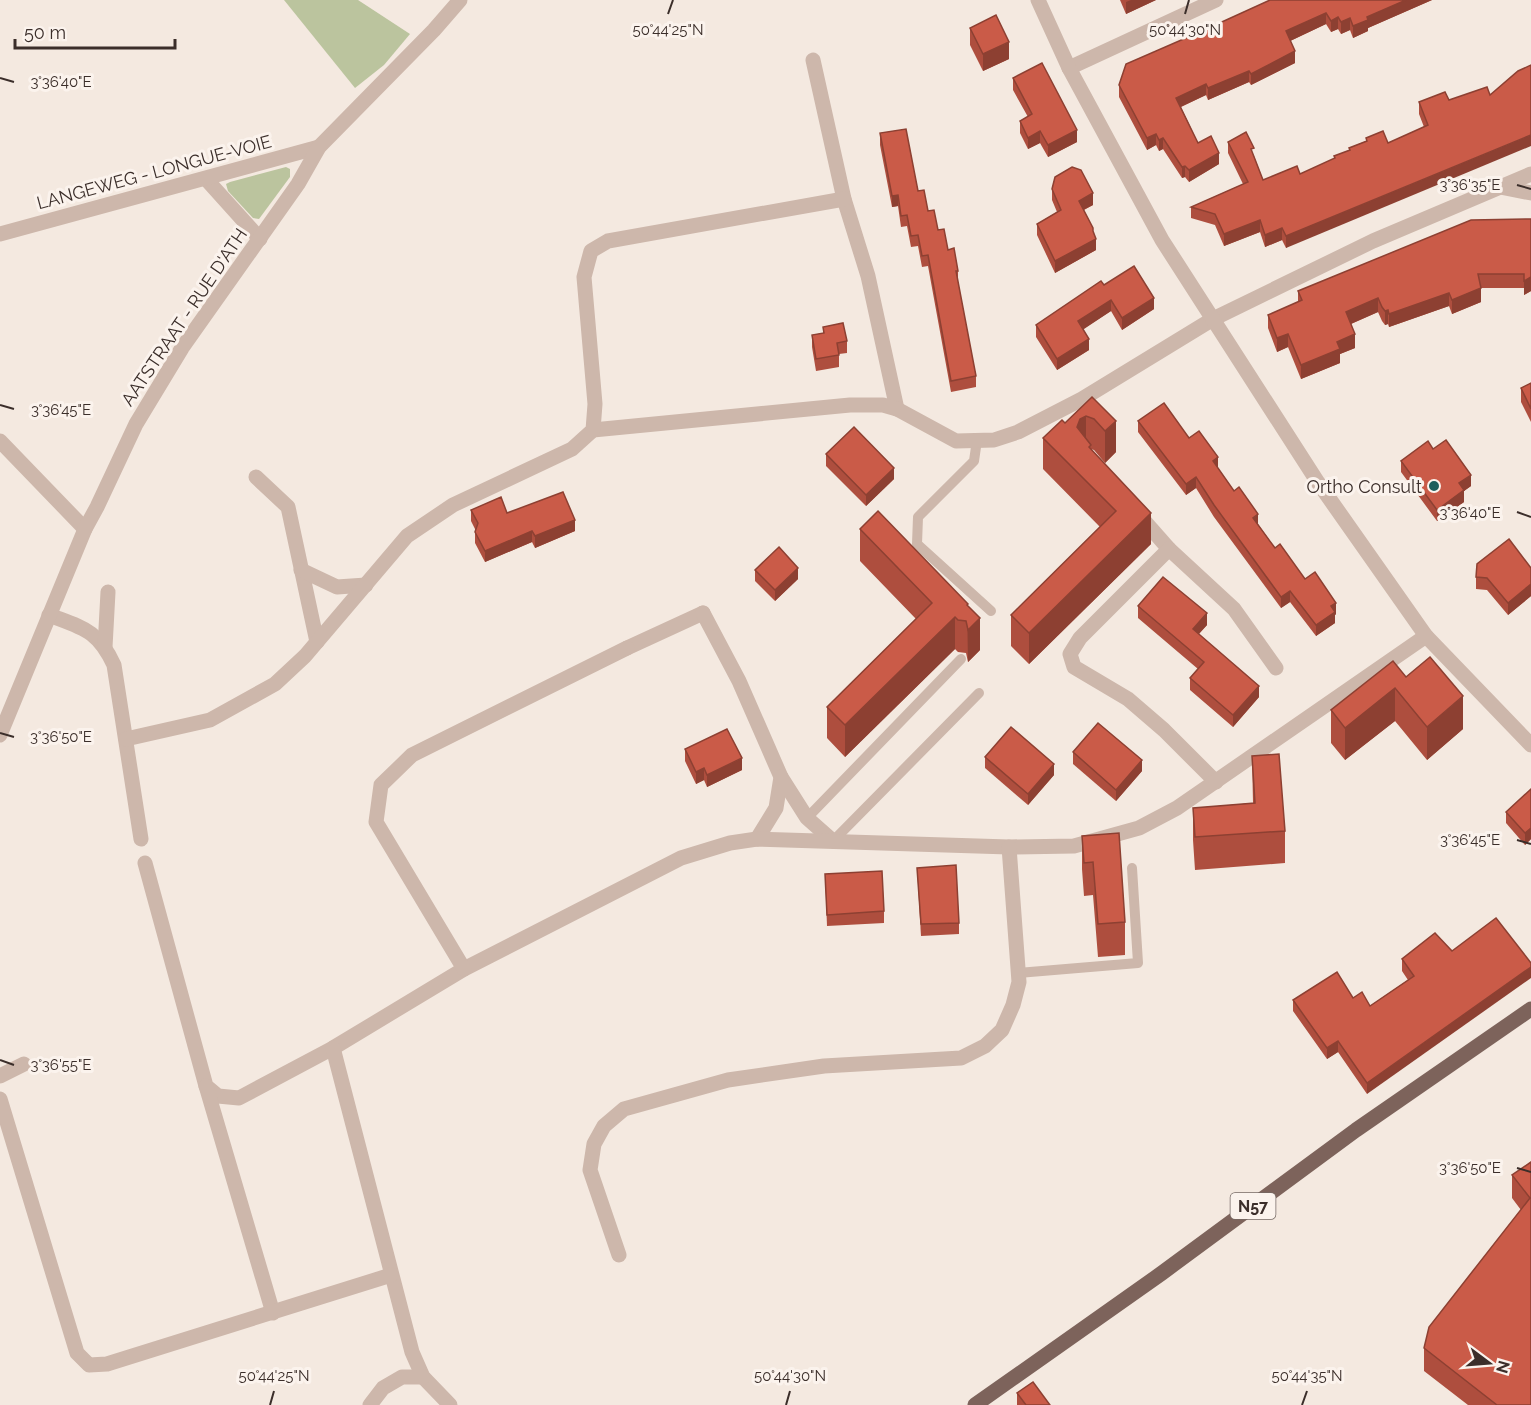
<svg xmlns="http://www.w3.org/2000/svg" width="1531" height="1405" font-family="Raleway,sans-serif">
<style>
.green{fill:#bbc49e}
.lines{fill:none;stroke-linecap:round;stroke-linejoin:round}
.service{stroke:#cdb7ab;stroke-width:10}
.pedestrian{stroke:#cdb7ab;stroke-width:15}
.minor{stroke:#cdb7ab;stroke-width:15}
.tertiary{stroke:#cdb7ab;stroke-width:15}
.primary{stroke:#7d635b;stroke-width:15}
.wall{fill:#ae4e3e}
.shaded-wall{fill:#8d4032}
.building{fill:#ca5b48;stroke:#8d4032;stroke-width:1.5}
.ticks{fill:none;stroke:#3b2e2a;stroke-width:2}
.poi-dot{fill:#1d5e5c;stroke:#fbf3ed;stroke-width:2}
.labels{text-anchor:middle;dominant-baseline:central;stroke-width:6;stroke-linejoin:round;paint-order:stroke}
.shield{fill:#fbf3ed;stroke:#756964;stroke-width:1.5}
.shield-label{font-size:16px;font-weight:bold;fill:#3b2e2a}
.street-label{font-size:18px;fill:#3b2e2a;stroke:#fbf3ed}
.poi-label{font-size:18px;fill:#3b2e2a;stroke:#fbf3ed;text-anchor:end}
.ticks-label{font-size:15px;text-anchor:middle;fill:#3b2e2a;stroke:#fbf3ed;stroke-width:6;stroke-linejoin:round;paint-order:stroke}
</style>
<rect width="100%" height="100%" fill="#f4e9e0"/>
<!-- green -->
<g class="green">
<path d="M284 0H358L410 34 384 65 355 88Z"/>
<path d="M286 167 290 169V177L259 219 253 218 228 191 226 184 230 182Z"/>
</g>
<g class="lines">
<!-- service -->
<g class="service">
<path d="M977 440 974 461 918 517 917 544 991 611"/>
<path d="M807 818 961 659"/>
<path d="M833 841 979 693"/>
<path d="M1018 973 1138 963 1132 868"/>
</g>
<!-- pedestrian -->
<path class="pedestrian" d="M627 648 703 613"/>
<!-- minor -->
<g class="minor">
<path d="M813 60 844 199 868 276 897 409"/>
<path d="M1069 68 1216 0"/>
<path d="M206 179 260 239"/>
<path d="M1500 187 1531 193"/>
<path d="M0 234 319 147"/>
<path d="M593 430 850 405H883L897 409 956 441 994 440 1018 432 1082 399 1213 319 1373 241 1531 174"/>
<path d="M0 441 85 529"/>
<path d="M256 477 288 507 317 642"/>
<path d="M1139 515 1169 549"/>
<path d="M301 570 337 587 366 585"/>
<path d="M703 613 739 681 781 777 776 808 757 839"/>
<path d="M49 615C83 628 98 630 114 665L141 839"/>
<path d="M105 647 108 592"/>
<path d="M0 735 85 529 97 507 136 424 182 348 298 184 319 147 434 30 460 0"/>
<path d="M126 739 210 720 275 684 305 656 407 536 453 505 572 449 593 430 595 404 584 277 591 251 608 241 844 199"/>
<path d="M781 777 807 818 833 841"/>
<path d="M1216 782 1164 730 1128 699 1074 667 1070 654 1080 638 1169 549 1234 609 1276 668"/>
<path d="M145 863 206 1086 218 1096 239 1098 333 1048 464 969 681 858 730 843 757 839 1009 847 1074 846 1139 828 1177 808 1426 636"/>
<path d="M464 969 376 822 381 785 412 755 627 648"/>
<path d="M333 1048 412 1352 423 1377 450 1405"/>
<path d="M0 1076 24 1064"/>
<path d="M206 1086 273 1313"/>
<path d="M0 1099 77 1353 89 1365 107 1364 391 1275"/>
<path d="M619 1255 590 1170 594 1144 604 1126 624 1109 728 1080 824 1066 961 1058 985 1046 1002 1030 1013 1005 1019 982 1009 847"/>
<path d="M370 1405 383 1388 402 1377H423"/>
</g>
<!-- tertiary -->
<path class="tertiary" d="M1038 0 1069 68 1162 240 1317 481 1426 636 1531 745"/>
<!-- primary -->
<path class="primary" d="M975 1405 1162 1273 1356 1130 1531 1009"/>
</g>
<!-- wall -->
<g class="wall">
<path d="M1120 0H1156L1126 14Z"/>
<path d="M1270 0H1432L1368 28V31L1353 38 1350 30 1341 34 1338 29 1331 32 1326 24 1290 41 1295 63 1251 85 1249 82 1208 100 1206 95 1181 107 1198 143 1219 164 1189 182 1185 177 1182 178 1163 149 1159 151 1156 145 1147 150 1119 97V85L1202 31Z"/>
<path d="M970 28 1009 59 983 71 970 45Z"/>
<path d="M1531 65 1286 248 1282 240 1265 247 1260 232 1224 246 1215 225 1191 218V207L1243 184 1228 153V142L1254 156 1263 180 1300 174 1334 159V156L1349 151V148L1366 141V138L1388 143 1424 127 1419 114V102L1449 100 1490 95Z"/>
<path d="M1013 78 1077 142 1048 157 1040 143 1028 149 1020 133V121L1028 117 1013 90Z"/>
<path d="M880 133 918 191 958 271V282L976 376V387L951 392 928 266 922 267 918 246 911 247 907 226 901 227 898 206 892 207 880 145Z"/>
<path d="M1052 189 1093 205 1084 210 1093 232 1096 250 1055 273 1037 235V224L1057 212 1052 200Z"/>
<path d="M1531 219V291L1524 295V288H1481V302L1452 314 1449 306 1389 327 1388 324 1385 325 1382 321 1378 312 1351 324 1355 348 1340 354V363L1301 379 1288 347 1277 352 1268 328V315L1298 302V291Z"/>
<path d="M1104 285 1154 309 1122 330 1111 311 1083 329 1089 350 1057 370 1036 337V325Z"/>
<path d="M823 327 847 341V353L839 354V367L816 371 812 347V335L823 333Z"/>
<path d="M1531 383V422L1521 402V388Z"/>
<path d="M1092 397 1116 452 1105 463 1094 450 1091 449 1151 544 1029 664 1011 646V615L1100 527 1043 469V438L1065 423Z"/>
<path d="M1138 421 1189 438 1218 468 1275 548 1336 614 1335 615V623L1316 636 1290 602 1281 608 1214 517 1196 488 1186 495 1138 432Z"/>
<path d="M1433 449 1471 486 1464 491V502L1437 521 1401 472V461Z"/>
<path d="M826 454 894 479 866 506 826 466Z"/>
<path d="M471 510 507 513 575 531 535 548 532 542 485 562 475 543V529L471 521Z"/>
<path d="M860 529 968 607 980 650 968 662 966 653 958 652 955 649 845 757 827 738V707L916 619 860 561Z"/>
<path d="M1531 568V596L1508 615 1487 590 1476 589V577Z"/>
<path d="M755 570 798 579 775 601 755 581Z"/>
<path d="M1138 606 1207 625 1199 634 1259 697 1233 727 1190 690V678L1198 669 1138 618Z"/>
<path d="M1406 677 1463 729 1427 760 1395 721 1345 760 1331 743V710Z"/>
<path d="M685 749 742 770 707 787 704 780 696 784 685 761Z"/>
<path d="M1073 752 1142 771 1116 801 1073 764Z"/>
<path d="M1252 756 1285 831V863L1195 870 1193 840V808L1253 803Z"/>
<path d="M985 757 1054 775 1028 805 985 768Z"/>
<path d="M1531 789V839L1525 845 1506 823V812Z"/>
<path d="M1082 836 1125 922V955L1098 957 1093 895 1084 896 1082 869Z"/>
<path d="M917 868 959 923V934L921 936Z"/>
<path d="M825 874 884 911V923L827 926Z"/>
<path d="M1435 933 1367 1094 1338 1052 1327 1059 1293 1011V1000L1353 998 1370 1006 1408 980 1402 971V959Z"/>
<path d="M1531 1162V1405H1468L1424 1371V1348L1521 1210 1512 1198V1175Z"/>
<path d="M1017 1393 1050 1405H1017Z"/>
</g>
<!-- shaded-wall -->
<g class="shaded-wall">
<path d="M1131 0H1156L1126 14V2Z"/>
<path d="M1406 0H1432L1368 28V31L1353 38V26L1367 17Z"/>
<path d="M1326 13V24L1286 43V31Z"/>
<path d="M1338 17V29L1331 32V21Z"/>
<path d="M1350 18V30L1341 34V22Z"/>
<path d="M1009 42V59L983 71V54Z"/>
<path d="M1295 51V63L1251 85V74Z"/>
<path d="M1249 71V82L1208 100V88Z"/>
<path d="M1206 84V95L1176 109V98Z"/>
<path d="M1077 130V142L1048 157V145Z"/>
<path d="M1040 131V143L1028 149V138Z"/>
<path d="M1156 134V145L1147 150V138Z"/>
<path d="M1531 135V146L1286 248V236Z"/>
<path d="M1163 138V149L1159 151V140Z"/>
<path d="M1219 153V164L1189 182V170Z"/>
<path d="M1185 166V177L1182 178V167Z"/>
<path d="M1093 193V205L1079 212V201Z"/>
<path d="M898 195V206L892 207V196Z"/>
<path d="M1260 220V232L1224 246V234Z"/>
<path d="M1093 228V239H1096V250L1055 273V261L1093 231Z"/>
<path d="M1282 228V240L1265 247V235Z"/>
<path d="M1531 277V291L1524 295V281Z"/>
<path d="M1481 288V302L1452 314V300Z"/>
<path d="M1449 293V306L1389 327V314Z"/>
<path d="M1154 298V309L1122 330V318Z"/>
<path d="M1378 298V312L1346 326V312Z"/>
<path d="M1111 300V311L1078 333V321Z"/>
<path d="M1388 310V324L1385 325V311Z"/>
<path d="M1288 334V347L1277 352V338Z"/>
<path d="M1355 334V348L1340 354V363L1301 379V365L1337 342Z"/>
<path d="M1089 339V350L1057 370V359Z"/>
<path d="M1086 416V447L1077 427 1080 419Z"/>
<path d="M1116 421V452L1105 463V431Z"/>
<path d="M1218 457V469L1213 461Z"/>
<path d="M894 468V479L866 506V495Z"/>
<path d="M1471 475V486L1464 491V502L1437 521V510L1459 483Z"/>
<path d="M1196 477V488L1186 495V484Z"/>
<path d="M1151 513V544L1029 664V633Z"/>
<path d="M1258 514V525L1253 518Z"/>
<path d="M575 520V531L535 548V536Z"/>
<path d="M532 531V542L485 562V551Z"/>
<path d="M798 568V579L775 601V590Z"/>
<path d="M1531 584V596L1508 615V603Z"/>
<path d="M1290 591V602L1281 608V597Z"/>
<path d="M1336 603V614L1335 615V623L1316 636V625L1331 606Z"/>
<path d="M968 604V629L980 618V650L968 662 967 605Z"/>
<path d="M1207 613V625L1193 640V629Z"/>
<path d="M955 617V649L845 757V725Z"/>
<path d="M1259 686V697L1233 727V715Z"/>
<path d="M1395 688V721L1345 760V728Z"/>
<path d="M1463 696V729L1427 760V727Z"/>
<path d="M742 758V770L707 787V775Z"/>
<path d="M1142 760V771L1116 801V790Z"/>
<path d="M1054 764V775L1028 805V794Z"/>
<path d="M704 768V780L696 784V772Z"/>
<path d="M1531 828V839L1525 845V833Z"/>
<path d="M1531 967V978L1367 1094V1083Z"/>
<path d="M1338 1041V1052L1327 1059V1048Z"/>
</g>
<!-- building -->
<g class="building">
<path d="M1270 0H1406L1367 17 1368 20 1353 26 1350 18 1341 22 1338 17 1331 21 1326 13 1286 31 1295 51 1251 74 1249 71 1208 88 1206 84 1176 98 1198 143 1211 136 1219 153 1189 170 1185 166 1182 167 1163 138 1159 140 1156 134 1147 138 1119 85 1126 64 1202 31Z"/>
<path d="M996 15 1009 42 983 54 970 28Z"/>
<path d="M1042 63 1077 130 1048 145 1040 131 1028 138 1020 121 1032 114 1013 78Z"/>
<path d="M1531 65V135L1286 236 1282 228 1265 235 1260 220 1224 234 1215 214 1191 207 1248 182 1228 142 1246 132 1254 148 1251 149 1263 180 1297 166 1300 174 1335 158 1334 156 1350 150 1349 148 1367 141 1366 138 1383 131 1388 143 1428 125 1419 102 1445 92 1449 100 1487 87 1490 95 1518 71Z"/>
<path d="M906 129 918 191 924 190 928 211 934 210 938 230 944 229 948 250 954 248 958 271H956L976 376 951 381 928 255 922 256 918 235 911 236 907 215 901 216 898 195 892 196 880 133Z"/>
<path d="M1072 167 1081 170 1093 193 1079 201 1093 228V231L1096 239 1055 261 1037 224 1061 210 1052 189 1055 177Z"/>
<path d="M1531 219V277L1524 281V274H1478L1481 288 1452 300 1449 293 1389 314 1388 310 1385 311 1382 307 1378 298 1346 312 1355 334 1337 342 1340 349 1301 365 1288 334 1277 338 1268 315 1302 300 1298 291 1471 220Z"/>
<path d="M1134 266 1154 298 1122 318 1111 300 1078 321 1089 339 1057 359 1036 325 1101 281 1104 285Z"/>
<path d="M843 323 847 341 837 343 839 355 816 359 812 335 824 333 823 327Z"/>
<path d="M1531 383V409L1521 388Z"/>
<path d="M1092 397 1116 421 1105 431 1094 419 1086 416 1080 419 1077 427 1091 445 1089 447 1151 513 1029 633 1011 615 1116 511 1043 438 1062 420 1065 423Z"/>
<path d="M1164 403 1189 438 1199 431 1218 457 1213 461 1234 491 1239 487 1258 514 1253 518 1275 548 1280 544 1305 579 1315 572 1336 603 1331 606 1335 612 1316 625 1290 591 1281 597 1214 505 1196 477 1186 484 1138 421Z"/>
<path d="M854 427 894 468 866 495 826 454Z"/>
<path d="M1446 440 1471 475 1459 483 1464 490 1437 510 1401 461 1428 441 1433 449Z"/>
<path d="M563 492 575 520 535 536 532 531 485 551 475 532 478 523 471 510 501 497 507 513Z"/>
<path d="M878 511 968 604 967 605 980 618 968 630 966 621 958 620 955 617 845 725 827 707 932 603 860 529Z"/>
<path d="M1509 539 1531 568V584L1508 603 1487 578 1476 577 1477 564Z"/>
<path d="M779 547 798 568 775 590 755 570Z"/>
<path d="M1163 577 1207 613 1193 629 1259 686 1233 715 1190 678 1204 662 1138 606Z"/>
<path d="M1430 657 1463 696 1427 727 1395 688 1345 728 1331 710 1393 661 1406 677Z"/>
<path d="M1098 723 1142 760 1116 790 1073 752Z"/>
<path d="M1011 727 1054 764 1028 794 985 757Z"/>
<path d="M727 729 742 758 707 775 704 768 696 772 685 749Z"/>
<path d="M1279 754 1285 831 1195 837 1193 808 1255 803 1252 756Z"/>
<path d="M1531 789V828L1525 833 1506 812Z"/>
<path d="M1119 833 1125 922 1098 924 1093 862 1084 863 1082 836Z"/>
<path d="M956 865 959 923 921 924 917 868Z"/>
<path d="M882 871 884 911 827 915 825 874Z"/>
<path d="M1496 918 1531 963V967L1367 1083 1338 1041 1327 1048 1293 1000 1337 972 1353 998 1362 992 1370 1006 1414 976 1402 959 1435 933 1452 951Z"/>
<path d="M1531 1162V1405H1497L1424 1348 1429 1327 1530 1198 1512 1175Z"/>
<path d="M1033 1382 1050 1405H1026L1017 1393Z"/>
</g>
<!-- ticks -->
<path class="ticks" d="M668 14 673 0M1185 14 1189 0M0 78 14 82M1517 185 1531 189M0 405 14 409M1517 512 1531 517M0 733 14 737M1517 840 1531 844M0 1060 14 1065M1517 1168 1531 1172M270 1405 274 1391M786 1405 790 1391M1302 1405 1307 1391"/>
<!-- markers -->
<circle class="poi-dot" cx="1434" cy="486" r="6"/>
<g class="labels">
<!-- shield labels -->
<rect class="shield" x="1230.5" y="1193" width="45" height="26" rx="4.5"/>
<g class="shield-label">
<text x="1253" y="1206">N57</text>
</g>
<!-- street labels -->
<g class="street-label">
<text transform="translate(154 172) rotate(-15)">LANGEWEG - LONGUE-VOIE</text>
<text transform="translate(184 317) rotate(-56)">AATSTRAAT - RUE D'ATH</text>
</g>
<!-- poi labels -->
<g class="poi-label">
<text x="1422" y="486">Ortho Consult</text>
</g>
</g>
<g class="ticks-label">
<text x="668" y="35">50°44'25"N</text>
<text x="1185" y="35">50°44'30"N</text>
<text x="61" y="87">3°36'40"E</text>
<text x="1470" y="190">3°36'35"E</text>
<text x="61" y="415">3°36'45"E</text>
<text x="1470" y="518">3°36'40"E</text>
<text x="61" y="742">3°36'50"E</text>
<text x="1470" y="845">3°36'45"E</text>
<text x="61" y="1070">3°36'55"E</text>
<text x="1470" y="1173">3°36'50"E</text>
<text x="274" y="1381">50°44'25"N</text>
<text x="790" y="1381">50°44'30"N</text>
<text x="1307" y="1381">50°44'35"N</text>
</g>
<!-- north arrow -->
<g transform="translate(1489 1363) rotate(106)" stroke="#fbf3ed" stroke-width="4.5" paint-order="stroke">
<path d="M0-4.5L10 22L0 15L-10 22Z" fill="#3b2e2a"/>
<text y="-9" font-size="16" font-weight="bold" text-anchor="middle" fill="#3b2e2a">N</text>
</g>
<!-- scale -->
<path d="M15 39v9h160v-9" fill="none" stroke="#3b2e2a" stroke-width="3"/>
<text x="24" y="39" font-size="18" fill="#3b2e2a" stroke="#fbf3ed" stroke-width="4.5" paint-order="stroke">50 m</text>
</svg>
